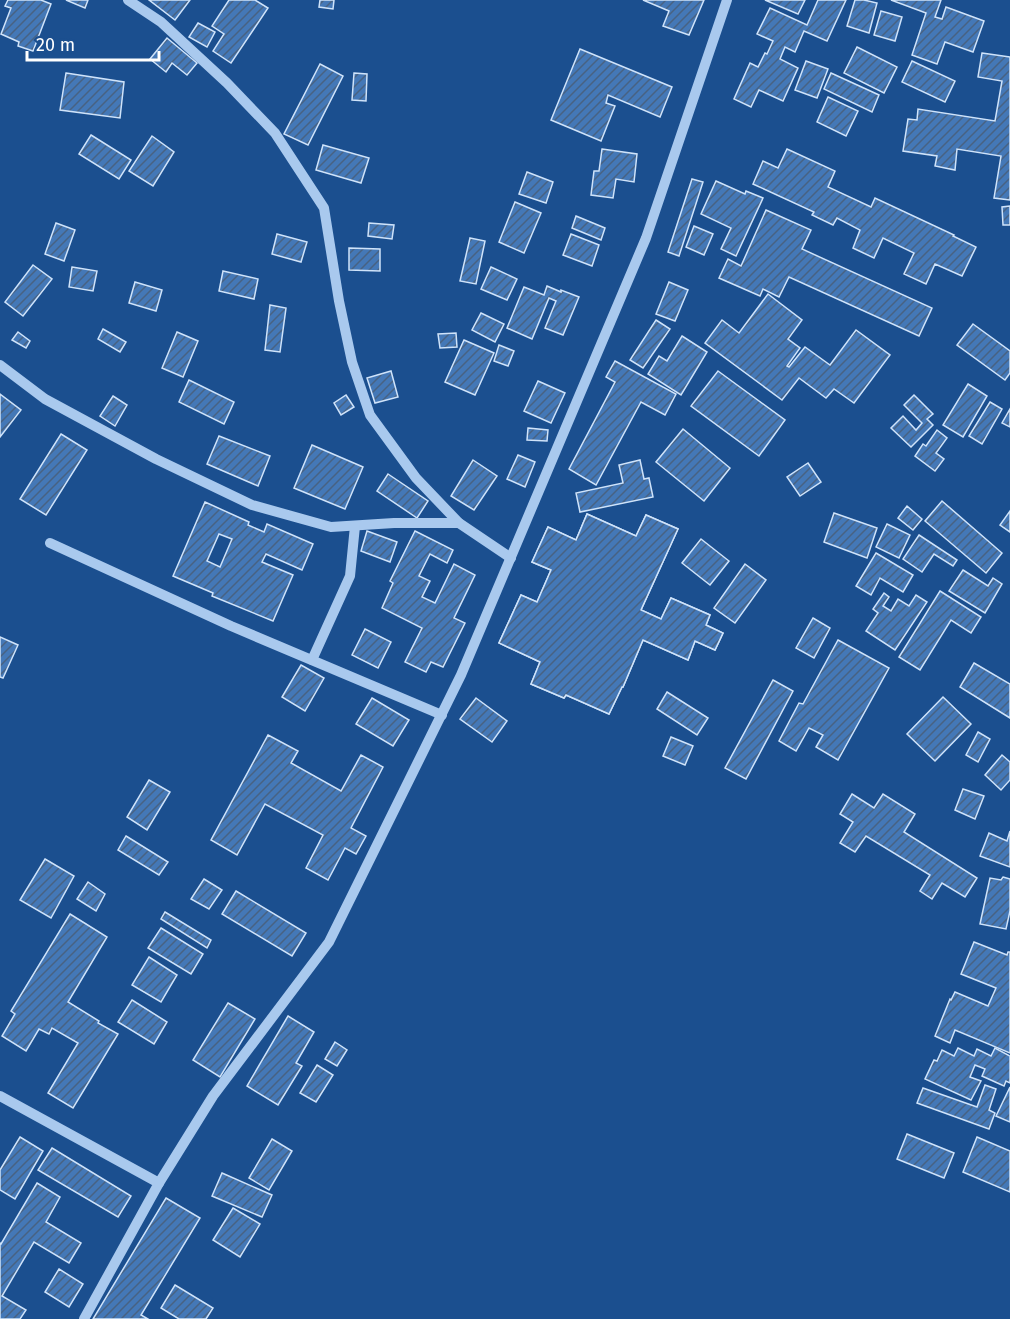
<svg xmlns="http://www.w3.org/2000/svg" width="1010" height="1319" font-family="'Fira Sans',sans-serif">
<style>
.building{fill:url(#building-hatch);stroke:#cfe3fa;stroke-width:1.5;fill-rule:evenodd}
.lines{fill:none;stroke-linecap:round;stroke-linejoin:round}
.minor{stroke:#a9c9ee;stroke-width:10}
</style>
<defs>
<pattern id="building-hatch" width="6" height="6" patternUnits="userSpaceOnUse" patternTransform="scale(1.5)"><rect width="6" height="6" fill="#4478b7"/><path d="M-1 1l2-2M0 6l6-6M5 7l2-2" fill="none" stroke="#486282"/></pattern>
</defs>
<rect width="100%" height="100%" fill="#1b4f8f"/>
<!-- building -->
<g class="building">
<path d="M8 0H41L51 4 33 51 18 46 19 42 1 34 11 8 5 6Z"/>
<path d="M66 0H88L85 8Z"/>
<path d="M149 0H190L175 20Z"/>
<path d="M229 0H255L268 8 231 63 213 51 224 34 212 26Z"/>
<path d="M320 0H334L333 9 319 7Z"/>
<path d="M643 0H704L689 35 663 26 669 11Z"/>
<path d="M765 0H805L798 14Z"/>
<path d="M818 0H846L827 41 804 31 795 52 785 47 780 59 798 68 783 101 759 90 751 107 734 99 750 63 758 67 765 53 767 54 773 41 757 34 770 8 807 25Z"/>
<path d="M855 0H864L877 3 869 33 847 26Z"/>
<path d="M891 0H941L935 17 942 19 946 7 984 21 973 52 945 42 937 64 912 55 926 13Z"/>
<path d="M881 11 902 17 895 41 874 35Z"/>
<path d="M198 23 215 32 207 47 189 37Z"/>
<path d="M167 38 197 63 187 75 172 63 166 72 150 59Z"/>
<path d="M857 47 897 67 884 93 844 73Z"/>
<path d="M580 49 672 87 660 117 608 95 606 103 615 106 601 141 551 120Z"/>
<path d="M982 53 1010 57V200L994 198 1001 156 957 149 955 170 935 166 937 156 903 151 908 119 917 120 918 109 995 121 1002 81 978 77Z"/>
<path d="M806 61 828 69 817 98 795 90Z"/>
<path d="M912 61 955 81 945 102 902 82Z"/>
<path d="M320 64 343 76 308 145 284 134Z"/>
<path d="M66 73 124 82 120 118 60 110Z"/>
<path d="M354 73 367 74 366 101 352 100Z"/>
<path d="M831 73 879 95 872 112 824 89Z"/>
<path d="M828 97 858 111 846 136 817 122Z"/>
<path d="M91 135 131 160 119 179 79 154Z"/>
<path d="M152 136 174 152 153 186 129 171Z"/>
<path d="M323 145 369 158 361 183 316 170Z"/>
<path d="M602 149 637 154 634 182 616 179 613 198 591 195 594 171H599Z"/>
<path d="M787 149 835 171 828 187 871 207 875 198 954 235 953 236 976 247 962 276 935 264 926 284 904 274 914 253 883 238 874 258 853 248 860 230 837 218 833 225 812 215 814 212 753 184 763 161 778 168Z"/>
<path d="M527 172 553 182 546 203 519 194Z"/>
<path d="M692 179 703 182 679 256 668 252Z"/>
<path d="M716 181 745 194 746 191 763 198 736 256 721 249 731 228 701 214Z"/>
<path d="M515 202 541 213 524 253 499 242Z"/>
<path d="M1010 206V225H1003L1002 207Z"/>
<path d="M766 210 811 230 802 249 932 308 919 336 789 277 779 297 763 289 760 296 719 278 728 259 741 266Z"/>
<path d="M576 216 605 228 601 240 572 228Z"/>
<path d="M56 223 75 230 64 261 45 254Z"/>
<path d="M369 223 394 225 392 239 368 236Z"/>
<path d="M694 226 713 234 704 255 686 247Z"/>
<path d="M277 234 307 242 301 262 272 254Z"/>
<path d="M571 234 599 245 592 266 563 255Z"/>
<path d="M470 238 485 241 476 284 460 281Z"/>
<path d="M349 248 380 249V271L349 270Z"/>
<path d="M33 265 52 279 23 316 5 302Z"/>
<path d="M72 267 97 271 93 291 69 287Z"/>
<path d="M491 267 517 279 507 300 481 289Z"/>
<path d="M223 271 258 279 254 299 219 291Z"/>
<path d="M135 282 162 290 156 311 129 303Z"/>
<path d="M669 282 688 290 675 321 656 314Z"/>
<path d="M547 286 561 292V290L579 297 563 335 545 328 556 301 549 298 532 339 507 328 524 287 544 295Z"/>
<path d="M768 294 802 320 788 339 800 348 787 366 789 367 805 347 830 365 856 330 890 355 854 403 834 389 826 398 799 378 782 400 705 343 722 320 739 333Z"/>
<path d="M270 305 286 308 280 352 265 350Z"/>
<path d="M481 313 504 324 495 342 472 330Z"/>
<path d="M656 320 670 329 643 368 630 360Z"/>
<path d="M973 324 1010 351V373L1005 380 957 345Z"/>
<path d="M103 329 126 342 120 352 98 339Z"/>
<path d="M18 332 30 341 26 348 12 340Z"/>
<path d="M177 332 198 341 183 377 162 368Z"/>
<path d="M456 333 457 347 440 348 438 334Z"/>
<path d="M682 336 707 352 681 395 648 374 659 356 667 361Z"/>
<path d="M464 340 494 353 475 395 445 382Z"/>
<path d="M499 345 514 351 508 366 494 361Z"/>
<path d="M615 361 676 394 665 415 641 402 596 485 569 469 615 382 606 377Z"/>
<path d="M391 371 398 397 375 403 367 378Z"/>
<path d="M718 371 785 420 759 456 691 406Z"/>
<path d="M189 380 234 402 224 424 179 402Z"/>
<path d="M538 381 565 393 551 423 524 411Z"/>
<path d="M968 384 987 396 963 437 943 425Z"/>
<path d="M0 394 21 410 0 437Z"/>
<path d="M346 395 354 407 341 415 334 403Z"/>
<path d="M914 395 933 414 927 419 933 425 911 447 891 428 903 416 916 430 922 423 904 405Z"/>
<path d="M113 396 127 405 115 426 100 416Z"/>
<path d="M990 402 1002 409 982 444 969 436Z"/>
<path d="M1010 409V427L1002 423Z"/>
<path d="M528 428 548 430 547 441 527 440Z"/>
<path d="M683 429 730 468 704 501 656 462Z"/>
<path d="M937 430 947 438 936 453 944 459 935 471 915 456 923 444 926 446Z"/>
<path d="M61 434 87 450 46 515 20 499Z"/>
<path d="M219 436 270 456 258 486 207 464Z"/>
<path d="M312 445 363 467 345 509 294 488Z"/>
<path d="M518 455 535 462 525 487 507 479Z"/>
<path d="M473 460 497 476 474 510 451 496Z"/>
<path d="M640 460 644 479 649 478 653 497 580 512 576 493 623 483 619 465Z"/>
<path d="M808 463 821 482 800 496 787 477Z"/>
<path d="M388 474 428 501 417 518 377 491Z"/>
<path d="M942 501 1002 553 986 573 925 521Z"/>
<path d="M205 502 249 522 248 525 264 532 267 524 313 544 302 570 266 554 262 562 293 575 273 621 212 596 213 593 173 576ZM219 534 232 539 220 567 207 561Z"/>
<path d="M907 506 922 519 913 530 898 518Z"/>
<path d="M1010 511V532L1000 525Z"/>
<path d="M834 513 877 528 867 558 824 542Z"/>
<path d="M587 514 636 536 646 515 678 529 641 610 661 619 671 598 710 615 706 625 723 633 715 650 695 641 688 660 643 640 623 687H622L609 714 566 695 564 698 531 684 540 662 499 643 521 595 537 602 551 570 532 562 548 527 576 540Z"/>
<path d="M587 514 636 536 646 515 678 529 641 610 661 619 671 598 710 615 706 625 723 633 715 650 695 641 688 660 643 640 623 687H622L609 714 566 695 564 698 531 684 540 662 499 643 521 595 537 602 551 570 532 562 548 527 576 540Z"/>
<path d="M887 524 910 535 899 558 876 547Z"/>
<path d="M367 531 397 542 390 562 361 551Z"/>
<path d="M415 531 453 550 447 563 430 554 419 576 430 581 422 597 435 603 454 564 475 575 454 618 465 623 443 667 431 662 426 672 405 662 422 628 382 608 393 583 390 581Z"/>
<path d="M919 535 957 560 953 566 934 554 922 572 903 559Z"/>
<path d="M701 539 729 561 710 585 682 563Z"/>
<path d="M876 553 913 575 903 592 880 578 871 595 856 586Z"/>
<path d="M745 564 766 580 735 623 714 608Z"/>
<path d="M963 570 988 586 993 578 1002 584 985 613 949 591Z"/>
<path d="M940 591 981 617 971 633 951 620 920 670 899 657Z"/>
<path d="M884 593 889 597 883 606 891 611 898 599 909 606 916 595 927 602 895 650 866 631 878 613 873 609Z"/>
<path d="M813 618 830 628 814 658 796 648Z"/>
<path d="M365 629 391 642 378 668 352 655Z"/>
<path d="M0 637 18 645 3 678 0 677Z"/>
<path d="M838 640 889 668 838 760 816 747 823 735 809 728 796 751 779 741 799 703 803 704Z"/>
<path d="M974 663 1010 684V718L960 687Z"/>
<path d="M301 665 324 678 305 711 282 697Z"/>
<path d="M773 680 793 691 746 779 725 768Z"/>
<path d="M667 692 708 718 697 735 657 709Z"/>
<path d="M943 697 971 724 935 761 907 734Z"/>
<path d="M372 698 409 720 393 746 356 724Z"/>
<path d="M476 698 507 721 492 742 460 719Z"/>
<path d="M978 732 990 739 978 762 966 755Z"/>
<path d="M268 735 298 751 291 763 341 791 361 755 383 767 351 828 366 836 356 854 345 848 328 880 306 868 323 835 265 804 237 855 211 840Z"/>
<path d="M671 737 693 746 685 765 663 756Z"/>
<path d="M1002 755 1010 762V780L1001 790 985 775Z"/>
<path d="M149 780 170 792 147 830 127 817Z"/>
<path d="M963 789 984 796 975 819 955 810Z"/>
<path d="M852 794 874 808 883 794 915 814 904 832 977 878 965 897 942 883 932 899 920 891 930 875 866 836 855 852 840 843 853 822 840 814Z"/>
<path d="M1010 831V867L980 856 989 833 1007 841Z"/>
<path d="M126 836 168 862 159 875 118 850Z"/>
<path d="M45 859 74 876 51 918 20 900Z"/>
<path d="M1003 877 1010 879V911L1006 929 980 924 990 878 1001 880Z"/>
<path d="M204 879 222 890 209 909 191 899Z"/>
<path d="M88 882 105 894 96 911 77 899Z"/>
<path d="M236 891 306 933 292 956 222 914Z"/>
<path d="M165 912 211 940 207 948 161 919Z"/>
<path d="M70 914 107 937 68 1002 99 1021 98 1023 118 1034 73 1108 48 1093 78 1043 52 1028 49 1034 39 1029 26 1051 2 1036 15 1014 11 1011Z"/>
<path d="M161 928 203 954 191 974 148 948Z"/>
<path d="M974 942 1007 955 1008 952H1010V1053L955 1030 950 1043 935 1036 950 999 951 1000 955 992 988 1006 996 988 961 974Z"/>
<path d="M149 957 177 975 161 1002 132 985Z"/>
<path d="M132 1000 167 1022 154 1044 118 1022Z"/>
<path d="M228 1003 255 1019 220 1077 193 1060Z"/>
<path d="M288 1016 314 1032 296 1063 302 1066 278 1105 247 1086Z"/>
<path d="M335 1042 347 1050 337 1066 325 1059Z"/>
<path d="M958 1048 974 1056 977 1049 991 1056 995 1048 1010 1056V1083L1006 1081 1004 1086 982 1076 985 1069 975 1065 970 1077 981 1081 971 1100 925 1079 934 1060 937 1061 942 1050 954 1056Z"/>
<path d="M317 1065 333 1075 316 1102 300 1093Z"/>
<path d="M985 1085 996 1089 989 1110 995 1113 989 1129 917 1103 923 1088 977 1107Z"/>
<path d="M1010 1087V1122L996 1116Z"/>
<path d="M907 1134 954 1153 944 1178 897 1159Z"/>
<path d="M20 1137 43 1151 15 1199 0 1190V1170Z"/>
<path d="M977 1137 1010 1151V1192L963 1172Z"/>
<path d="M272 1139 292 1151 269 1190 249 1178Z"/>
<path d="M52 1148 131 1196 118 1217 38 1170Z"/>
<path d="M222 1173 272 1195 262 1217 212 1196Z"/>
<path d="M37 1183 60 1197 46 1222 81 1243 69 1263 34 1242 2 1296 26 1310 20 1319H0V1243L1 1244Z"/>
<path d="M166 1198 200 1218 141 1315 148 1319H93Z"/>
<path d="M233 1208 260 1224 240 1257 213 1240Z"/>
<path d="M59 1269 83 1284 69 1307 45 1292Z"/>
<path d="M175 1285 213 1308 206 1319H179L161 1308Z"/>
</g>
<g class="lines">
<!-- minor -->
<g class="minor">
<path d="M128 0 161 22 227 83 275 133 324 208 339 301 352 362 370 415 416 478 459 523 511 558"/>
<path d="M0 365 45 399 156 459 252 505 331 527 394 523H459"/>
<path d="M50 543 231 626 442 715"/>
<path d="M312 660 350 576 355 526"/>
<path d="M0 1096 159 1183 84 1319"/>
<path d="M159 1183 213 1096 329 942 461 675 646 238 727 0"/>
</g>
</g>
<!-- scale -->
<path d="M27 51v9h132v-9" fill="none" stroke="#ffffff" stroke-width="3"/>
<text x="36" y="51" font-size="18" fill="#ffffff" stroke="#1b4f8f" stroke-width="4.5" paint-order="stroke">20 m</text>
</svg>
